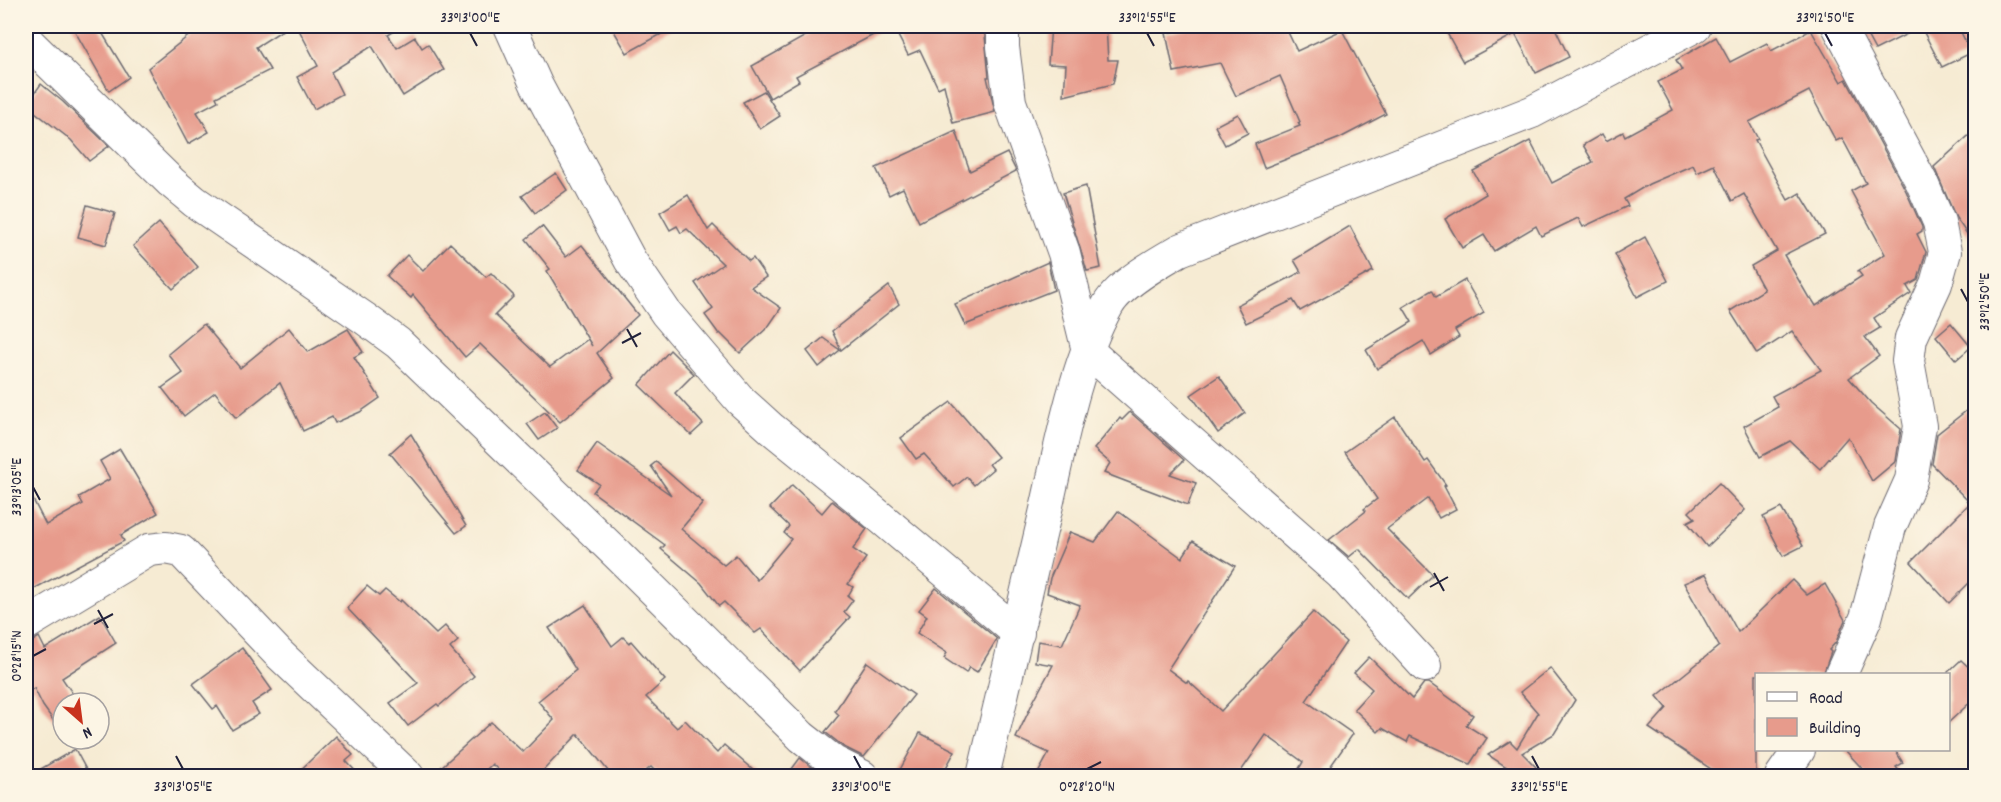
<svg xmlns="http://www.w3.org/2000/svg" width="2001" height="802" font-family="Dekko,sans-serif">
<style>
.building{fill:#e79b8c;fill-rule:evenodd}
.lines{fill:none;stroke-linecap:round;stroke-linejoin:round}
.minor-casing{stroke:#6c6870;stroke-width:34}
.minor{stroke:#fff;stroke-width:32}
.ticks{fill:none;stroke:#22223b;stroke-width:2}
.neatline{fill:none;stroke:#22223b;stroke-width:2}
.ticks-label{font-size:15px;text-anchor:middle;fill:#22223b}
</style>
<rect width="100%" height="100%" fill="#fcf5e5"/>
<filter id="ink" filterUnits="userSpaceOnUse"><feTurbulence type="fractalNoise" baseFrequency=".0167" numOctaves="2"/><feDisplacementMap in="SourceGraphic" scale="12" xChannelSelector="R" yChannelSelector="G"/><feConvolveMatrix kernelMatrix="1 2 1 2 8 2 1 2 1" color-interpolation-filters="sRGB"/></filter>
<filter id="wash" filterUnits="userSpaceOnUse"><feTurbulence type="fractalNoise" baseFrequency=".008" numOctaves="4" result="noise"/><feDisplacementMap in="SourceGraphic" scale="24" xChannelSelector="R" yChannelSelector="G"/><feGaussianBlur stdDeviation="1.35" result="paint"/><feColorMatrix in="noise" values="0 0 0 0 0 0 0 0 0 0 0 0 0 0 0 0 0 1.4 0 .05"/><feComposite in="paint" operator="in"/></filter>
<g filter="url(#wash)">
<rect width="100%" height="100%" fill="#f6ebd3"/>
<g id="blocks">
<!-- building -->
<g class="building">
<path d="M72 26H98L129 77 109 91Z"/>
<path d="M201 26H289L256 47 270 70 216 97 218 101 197 112 209 132 188 144 148 68Z"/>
<path d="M297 26H403L388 35 397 48 415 37 422 48 428 44 444 70 403 96 372 46 331 72 342 94 314 109 297 77 318 66Z"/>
<path d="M611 26H676L627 53Z"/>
<path d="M807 26H890L796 76 799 81 770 98 752 66 811 33Z"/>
<path d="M893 26H984L989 77H987L995 112 953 123 944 85 938 88 920 50 908 55Z"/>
<path d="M1051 26H1106L1108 60H1118L1113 84 1064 96 1066 65 1048 64Z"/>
<path d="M1204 26H1285L1297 51 1342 30 1386 114 1340 138 1264 168 1255 144 1300 126 1298 123 1300 122 1280 76 1236 96 1220 63 1174 72 1166 33Z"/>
<path d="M1460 26H1554L1569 57 1536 73 1515 34 1463 62 1447 33Z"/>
<path d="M1862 26H1958L1971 53 1942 67 1921 27 1875 50Z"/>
<path d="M1811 30 1841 82 1846 79 1906 191 1922 227V231L1917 234 1926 252 1918 280 1907 286 1911 293 1874 318 1880 328 1865 337 1879 356 1849 378 1871 403 1901 429 1896 461 1872 481 1848 437 1820 469 1790 441 1760 457 1744 426 1778 407 1772 396 1821 370 1792 331 1757 354 1730 311 1764 290 1751 266 1777 251 1744 194 1732 201 1714 165 1697 173 1693 165 1649 184 1624 199 1628 206 1583 227 1578 218 1541 236 1536 226 1494 251 1484 235 1462 248 1445 219 1486 194 1473 171 1530 141 1552 183 1593 162 1583 145 1602 134 1606 141 1623 132 1625 136 1673 110 1658 82 1682 70 1676 60 1716 37 1730 62 1767 43 1771 51ZM1809 91 1836 141 1842 138 1866 183 1851 191 1885 254 1858 271 1862 276 1816 306 1811 298H1809L1784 255 1825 234 1800 193 1788 200 1755 140 1758 139 1749 122Z"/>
<path d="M41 84 62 101 109 146 89 161 71 140 26 105Z"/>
<path d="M764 91 780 116 760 129 743 102Z"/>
<path d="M1238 114 1248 133 1225 145 1215 126Z"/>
<path d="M1976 129V247L1956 218 1934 167Z"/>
<path d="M956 131 970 171 1007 153 1016 171 919 222 903 188 889 195 876 168Z"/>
<path d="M556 173 567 190 535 213 522 196Z"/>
<path d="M1086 186 1101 268 1087 271 1063 193Z"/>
<path d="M688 195 708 230 713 225 749 261 753 258 766 277 751 287 781 308 768 327 740 353 720 333 719 334 705 315 713 309 695 283 723 264 687 229 681 233 677 226 670 230 660 212Z"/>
<path d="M87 205 115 213 106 245 78 237Z"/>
<path d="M159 223 198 267 173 289 133 246Z"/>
<path d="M542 226 566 257 582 245 638 315 597 353 614 378 560 422 480 344 465 357 413 295 411 298 387 276 407 255 423 271 450 243 486 277 491 273 514 296 495 315 550 367 588 339 592 346 547 271 550 269 526 239Z"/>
<path d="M1350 226 1373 271 1300 311 1293 300 1246 323 1237 305 1301 272 1294 260Z"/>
<path d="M1645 237 1668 281 1637 297 1615 254Z"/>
<path d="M1048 262 1054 290 965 325 955 304Z"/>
<path d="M1465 280 1484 313 1455 330 1459 337 1431 355 1423 341 1377 369 1366 350 1412 322 1403 307 1432 290 1436 297Z"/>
<path d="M889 286 899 304 841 350 832 331Z"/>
<path d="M1951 323 1971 347 1956 360 1936 336Z"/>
<path d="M204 324 240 368 289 328 308 352 348 329 363 352 354 357 380 398 360 412 335 423 332 417 303 431 280 383 236 418 215 392 184 416 162 388 183 373 168 354Z"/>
<path d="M823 338 840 350 819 367 807 351Z"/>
<path d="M670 350 694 374 675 393 703 424 691 435 639 385Z"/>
<path d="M1219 376 1245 413 1218 433 1191 395Z"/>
<path d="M951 402 998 457 989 464 993 469 974 485 967 477 954 487 924 454 916 459 901 438Z"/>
<path d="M1976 403V576L1949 603 1911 562 1970 503 1932 464 1937 434Z"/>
<path d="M545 412 557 428 539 440 527 424Z"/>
<path d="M1130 412 1184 460 1170 474 1196 483 1188 505 1104 473 1110 463 1094 449 1120 418 1122 420Z"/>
<path d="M1395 417 1425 462 1428 460 1446 485 1444 486 1456 509 1439 518 1428 498 1387 529 1433 575 1408 599 1359 549 1349 557 1329 540 1366 511 1364 509 1377 499 1345 452Z"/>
<path d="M411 434 466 526 456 533 390 453Z"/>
<path d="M597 443 671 495 651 466 656 462 703 503 681 529 724 565 736 555 757 580 791 539 784 533 789 526 770 508 792 485 822 513 832 501 867 529 853 549 866 558 848 584 853 587 848 596 853 600 844 612 850 617 800 671 761 629 755 633 724 602 719 606 701 583 661 549 665 545 593 492 599 484 578 470Z"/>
<path d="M120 449 158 513 121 535 124 541 26 593V486L46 525 83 504 79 497 110 479 100 461Z"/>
<path d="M1719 483 1745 510 1707 547 1687 522 1695 518 1689 512Z"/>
<path d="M1781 508 1803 546 1783 556 1763 517Z"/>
<path d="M1118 511 1182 558 1193 541 1235 566 1168 669 1187 683 1188 681 1221 711 1313 612 1346 642 1306 701 1353 734 1323 777H1294L1303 762 1266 735 1237 777H1036L1049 753 1016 738 1034 700 1053 665 1035 662 1038 641 1062 645 1080 605 1047 593 1050 578 1070 532 1095 542Z"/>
<path d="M1706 574 1738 632 1792 580 1807 595 1825 584 1845 620 1836 642 1829 650 1831 652 1823 675H1756V777H1723L1649 728 1667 708 1657 696 1719 646 1684 583Z"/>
<path d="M367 586 379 596 385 590 400 602 401 600 436 634 445 626 458 641 450 648 474 676 439 706 437 704 408 726 390 703 418 683 347 608Z"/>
<path d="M936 588 997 639 977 672 969 667 966 673 944 658 947 653 917 633 927 616 919 610Z"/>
<path d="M585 605 612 646 623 637 629 643 631 641 665 680 646 697 677 728 685 720 717 753 724 745 761 777H661L651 767 638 777H613L578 734 537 777H506L492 764 479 777H430L491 722 523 752 554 720 538 701 576 670 549 628Z"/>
<path d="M100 615 116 643 62 678 79 703H63V734L43 706 34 688 26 693V645L39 637 45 649Z"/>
<path d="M242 648 272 690 252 703 259 714 232 730 217 706 213 709 193 684Z"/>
<path d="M1369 657 1412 699 1424 683H1429L1473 715 1466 725 1487 738 1470 764 1410 736 1407 742 1382 728 1378 732 1354 709 1372 689 1354 673Z"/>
<path d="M1961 660 1976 674V697L1948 723V672Z"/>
<path d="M867 662 914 695 864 757 844 747 825 732 839 715 835 711Z"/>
<path d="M1550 668 1575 700 1554 734 1522 753 1546 777H1522L1488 755 1510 741 1517 748 1538 713 1520 692Z"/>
<path d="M920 733 955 751 941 777H896Z"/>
<path d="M336 736 353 755 346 761 361 777H293Z"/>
<path d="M75 749 90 777H27Z"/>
<path d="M1845 750H1895L1903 763 1896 767 1904 777H1870Z"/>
<path d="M800 758 823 776V777H786Z"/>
</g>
</g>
</g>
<g filter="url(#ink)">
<use href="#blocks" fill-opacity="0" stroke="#6c6870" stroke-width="1.5"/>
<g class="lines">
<!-- minor casing -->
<g class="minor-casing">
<g id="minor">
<path d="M510 26 536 84 630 260 666 313 741 401 772 429 861 501 1018 633"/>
<path d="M1003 26V47L1010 102 1064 253 1088 351 1341 574 1425 666"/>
<path d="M1838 26 1922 183 1939 222 1945 252 1936 284 1911 338 1908 361 1920 426 1911 480 1890 527 1866 618 1841 674"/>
<path d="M26 40 171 182 195 202 364 318 398 343 616 553 802 737 834 762 862 776"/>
<path d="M26 624 149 550 166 548 181 551 277 652 408 776"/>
<path d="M983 776C1004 689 1025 602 1045 514 1060 449 1075 363 1108 305 1120 284 1159 262 1180 250L1532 112 1695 26"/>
<path d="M1781 776 1799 750"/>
</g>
</g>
<!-- minor -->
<use href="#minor" class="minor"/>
</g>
</g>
<!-- ticks -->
<path class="ticks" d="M470 33 477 46M1147 33 1154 46M1825 33 1832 46M1961 289 1968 302M627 329 637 347M622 343 641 333M33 487 40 500M1434 573 1444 591M1430 587 1448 577M98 610 108 628M94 624 113 614M33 656 46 649M176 756 183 769M854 756 861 769M1532 756 1539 769M1087 769 1101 762"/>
<!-- margin -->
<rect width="2001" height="802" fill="none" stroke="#fcf5e5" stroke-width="66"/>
<!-- legend -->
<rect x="1755" y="673" width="195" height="78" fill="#fcf5e5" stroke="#a5a1a1" stroke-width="1.5"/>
<rect x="1767" y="692" width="30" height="9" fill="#ffffff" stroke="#a5a1a1" stroke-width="1.5"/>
<text x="1809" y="703" font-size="18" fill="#22223b">Road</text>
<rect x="1767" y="718" width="30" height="18" fill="#e79b8c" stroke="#a5a1a1" stroke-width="1.5"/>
<text x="1809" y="733" font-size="18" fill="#22223b">Building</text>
<!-- north arrow -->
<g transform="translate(81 721) rotate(152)"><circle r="28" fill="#fcf5e5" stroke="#a5a1a1" stroke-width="1.5"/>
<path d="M0-4.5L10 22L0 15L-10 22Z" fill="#c8321e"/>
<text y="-9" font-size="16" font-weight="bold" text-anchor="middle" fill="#22223b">N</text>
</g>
<rect x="33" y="33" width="1935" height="736" class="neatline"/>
<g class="ticks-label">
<text x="470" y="22">33°13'00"E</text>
<text x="1147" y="22">33°12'55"E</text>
<text x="1825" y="22">33°12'50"E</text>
<text transform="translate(1984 302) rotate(-90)" y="5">33°12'50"E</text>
<text transform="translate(16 487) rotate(-90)" y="5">33°13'05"E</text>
<text transform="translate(16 656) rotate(-90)" y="5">0°28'15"N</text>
<text x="183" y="791">33°13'05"E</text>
<text x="861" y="791">33°13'00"E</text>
<text x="1087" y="791">0°28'20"N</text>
<text x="1539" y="791">33°12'55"E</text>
</g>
</svg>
